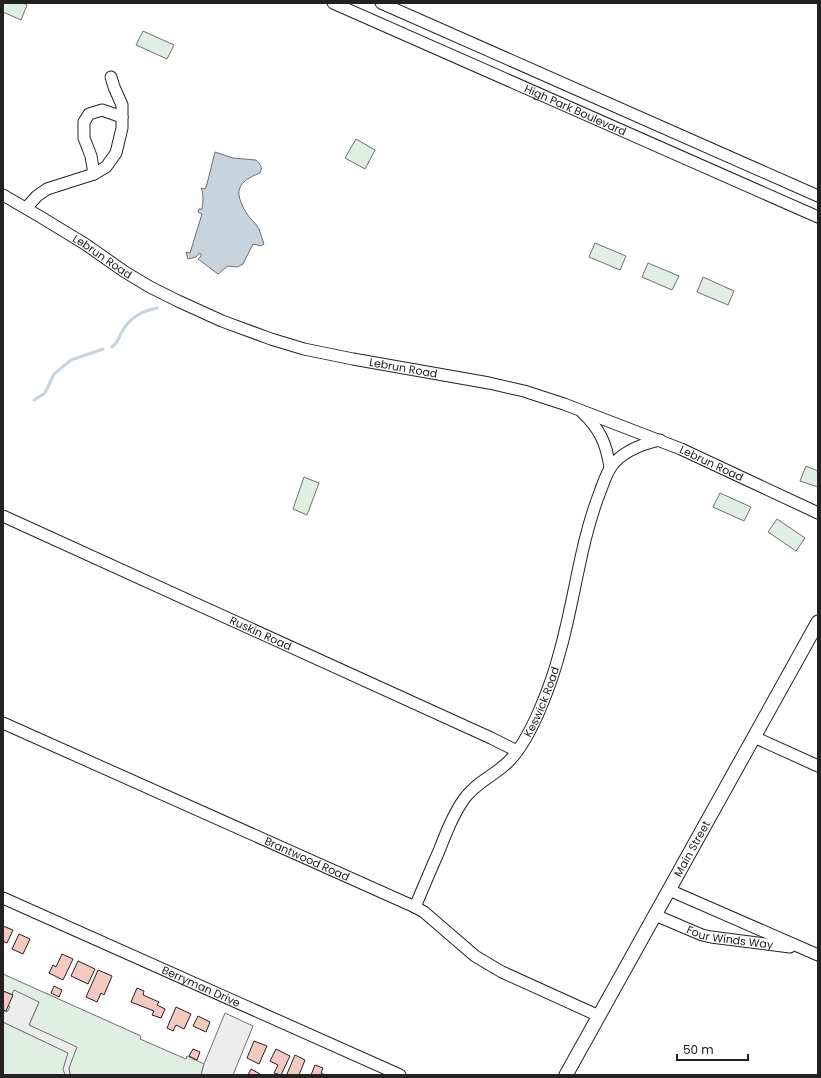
<svg xmlns="http://www.w3.org/2000/svg" width="821" height="1078" font-family="Poppins,sans-serif">
<style>
.green{fill:#e0efe3;stroke:#6f6f6f}
.parking{fill:#ededed;stroke:#6f6f6f}
.water{fill:#c7d3dd;stroke:#6f6f6f}
.lines{fill:none;stroke-linecap:round;stroke-linejoin:round}
.stream{stroke:#c7d3dd;stroke-width:3}
.building{fill:#f3c9c0;stroke:#222}
.minor-casing{stroke:#222;stroke-width:13}
.major-casing{stroke:#222;stroke-width:15}
.minor{stroke:#fff;stroke-width:11}
.major{stroke:#fff;stroke-width:13}
.labels{text-anchor:middle;dominant-baseline:central;stroke-width:3;stroke-linejoin:round;paint-order:stroke}
.street-label{font-size:11px;fill:#222;stroke:#fff}
</style>
<rect width="100%" height="100%" fill="#fff"/>
<!-- green -->
<g class="green">
<path d="M3 3H23L27 5 21 20 3 12Z"/>
<path d="M143 31 174 45 167 59 136 45Z"/>
<path d="M356 139 375 150 365 169 345 158Z"/>
<path d="M595 243 626 256 620 270 589 257Z"/>
<path d="M648 263 679 276 672 290 642 277Z"/>
<path d="M703 277 734 291 728 305 697 292Z"/>
<path d="M806 466 818 471V487L800 481Z"/>
<path d="M304 477 319 483 307 515 293 509Z"/>
<path d="M720 493 751 507 744 521 713 507Z"/>
<path d="M777 519 805 538 796 551 768 532Z"/>
<path d="M3 974 141 1036 140 1039 186 1059 187 1056 204 1064 201 1075H70L69 1068 72 1059 65 1075H3V1022L73 1055 29 1025 39 1002 12 995 3 991Z"/>
</g>
<!-- parking -->
<g class="parking">
<path d="M14 990 39 1002 29 1025 77 1047 69 1068 70 1075H65L63 1069 68 1053 3 1022V1010L7 1012 10 1007 7 1005Z"/>
<path d="M225 1013 253 1026 233 1075H201L204 1064Z"/>
</g>
<!-- water -->
<path class="water" d="M215 152 233 158 256 160C260 164 263 167 260 173 237 182 233 191 247 214 250 219 256 223 259 229 261 234 262 239 264 244L261 246 253 244 243 264 237 267 228 266 218 274 198 259 201 256V254L199 253 196 257 188 259 186 252 190 253 202 214 198 212 199 209H202C203 202 204 194 201 188L205 189 207 184Z"/>
<g class="lines">
<!-- stream -->
<g class="stream">
<path d="M112 347C120 340 117 340 122 332 129 318 142 311 157 308"/>
<path d="M34 400 45 393 54 374 71 360 103 349"/>
</g>
</g>
<!-- building -->
<g class="building">
<path d="M3 926 13 930 7 943 3 941Z"/>
<path d="M19 934 30 939 23 954 12 949Z"/>
<path d="M62 954 73 959 63 980 49 973 53 965 56 967Z"/>
<path d="M78 961 95 969 88 984 71 976Z"/>
<path d="M98 970 112 976 104 995 101 993 97 1002 86 997Z"/>
<path d="M54 986 62 990 59 997 51 993Z"/>
<path d="M137 988 144 991 143 995 159 1002 157 1005 165 1009 161 1018 152 1015 154 1011 131 1002Z"/>
<path d="M3 991 13 995 6 1011 3 1010Z"/>
<path d="M176 1007 191 1014 184 1029 176 1025 173 1031 167 1028Z"/>
<path d="M198 1016 210 1022 206 1032 193 1026Z"/>
<path d="M254 1041 267 1046 259 1064 247 1058Z"/>
<path d="M193 1049 200 1052 197 1060 189 1056Z"/>
<path d="M276 1049 290 1056 281 1075 274 1073 278 1065 270 1061Z"/>
<path d="M295 1055 305 1060 299 1075H290L287 1074Z"/>
<path d="M315 1065 323 1068 321 1073 325 1075H311Z"/>
<path d="M251 1069 260 1074 259 1075H248Z"/>
</g>
<g class="lines">
<!-- minor casing -->
<g class="minor-casing">
<g id="minor">
<path id="s1" d="M333 3 818 217"/>
<path d="M381 3 818 196"/>
<path d="M94 174 91 156 84 138V122L89 114 102 110 122 117"/>
<path id="s2" d="M3 195 39 216 85 244 125 272 150 287 178 301 222 321 271 339 304 349 353 359 489 383 524 391 564 404 681 449 818 513"/>
<path d="M26 208 37 196 47 189 94 174 106 167 116 153 122 128V105L114 87 111 77"/>
<path d="M582 412C600 429 606 443 610 467"/>
<path id="s3" d="M3 516 491 738 517 751"/>
<path id="s4" d="M3 723 415 907 424 912 475 956 502 972 599 1016"/>
<path d="M754 737 818 766"/>
<path d="M669 890 818 955"/>
<path id="s5" d="M3 898 400 1075"/>
<path id="s6" d="M415 907C423 888 431 869 439 851 446 833 453 815 464 799 476 782 496 775 510 760 532 737 552 682 560 651 575 598 580 543 600 492 603 484 606 474 611 467 622 451 642 444 660 440"/>
<path id="s7" d="M655 915 702 935 711 937 790 947"/>
</g>
</g>
<!-- major casing -->
<g class="major-casing">
<g id="major">
<path id="s8" d="M566 1075 818 622"/>
</g>
</g>
<!-- minor -->
<use href="#minor" class="minor"/>
<!-- major -->
<use href="#major" class="major"/>
</g>
<g class="labels">
<!-- street labels -->
<g class="street-label">
<text stroke="none"><textPath href="#s1" startOffset="265">High Park Boulevard</textPath></text>
<text stroke="none"><textPath href="#s2" startOffset="117">Lebrun Road</textPath></text>
<text stroke="none"><textPath href="#s2" startOffset="441">Lebrun Road</textPath></text>
<text stroke="none"><textPath href="#s2" startOffset="765">Lebrun Road</textPath></text>
<text stroke="none"><textPath href="#s3" startOffset="283">Ruskin Road</textPath></text>
<text stroke="none"><textPath href="#s6" startOffset="246">Keswick Road</textPath></text>
<text stroke="none"><textPath href="#s8" startOffset="259">Main Street</textPath></text>
<text stroke="none"><textPath href="#s4" startOffset="333">Brantwood Road</textPath></text>
<text stroke="none"><textPath href="#s7" startOffset="79">Four Winds Way</textPath></text>
<text stroke="none"><textPath href="#s5" startOffset="217">Berryman Drive</textPath></text>
</g>
</g>
<!-- border -->
<rect width="821" height="1078" fill="none" stroke="#222222" stroke-width="8"/>
<!-- scale -->
<path d="M677 1054v6h71v-6" fill="none" stroke="#222222" stroke-width="2"/>
<text x="683" y="1054" font-size="12" fill="#222222" stroke="#ffffff" stroke-width="3" paint-order="stroke">50 m</text>
</svg>
